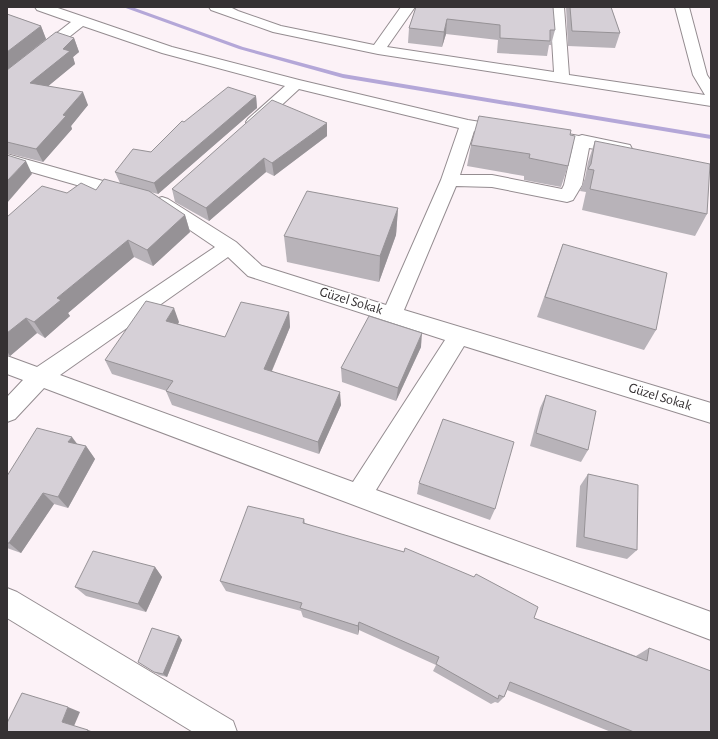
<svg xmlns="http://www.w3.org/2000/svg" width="718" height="739" font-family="'Alegreya Sans',sans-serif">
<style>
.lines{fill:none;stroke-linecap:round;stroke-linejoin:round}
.stream{fill:#b4a7d8;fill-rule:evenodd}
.minor-casing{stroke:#948c90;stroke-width:2}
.minor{fill:#fff;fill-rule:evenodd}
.wall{fill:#b8b3b9}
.shaded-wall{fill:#969296}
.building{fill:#d6d0d7;stroke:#969296}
.labels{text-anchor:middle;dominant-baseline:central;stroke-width:3;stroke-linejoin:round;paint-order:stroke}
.street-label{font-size:14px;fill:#353133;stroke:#fff}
</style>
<rect width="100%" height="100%" fill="#fcf2f7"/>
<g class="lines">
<!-- stream -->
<path class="stream" d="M123 7H132L243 47 343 74 711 135V139L343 78 239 49Z"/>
<!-- minor casing -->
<g class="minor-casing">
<g id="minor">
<path d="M35 7H55L172 47 299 80 468 120 512 127 514 130 512 133 506 135 474 131 460 175H492L562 189 564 185 573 145 540 139 538 135 540 131 546 130 579 136 582 135 630 145 632 149 630 153 624 154 589 148 582 185 573 200 567 202 492 187 456 186 404 310 711 403V423L464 346 376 490 711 612V640L44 388 15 419 7 422V397L23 380 7 374V356L37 367 215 247 156 207 153 203 156 199 162 197 168 199 236 242 262 266 386 305 441 180 459 128 299 89 260 125 254 127 248 125 246 122 248 119 285 86 162 53 83 26 12 82 7 84V72L71 22 37 10ZM228 257 248 276 445 340 353 482 60 375Z"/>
<path d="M209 7H230L238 11 281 26 374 45 401 7H415L387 47 554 72 550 7H564L569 75 705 95 693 75 675 7H689L707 75 711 81V106L378 54 273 32 211 10Z"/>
<path d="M7 154 135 190 138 194 135 198 129 200 7 165Z"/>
<path d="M7 588 17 592 233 721 237 732H193L7 618Z"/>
</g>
</g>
<!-- minor -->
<use href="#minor" class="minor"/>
</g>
<!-- wall -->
<g class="wall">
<path d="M416 7 555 30 551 45H549L547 56 497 53 498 40 446 34 442 47 408 43 409 28Z"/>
<path d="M566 7H611L620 33 615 48 568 46Z"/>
<path d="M7 14 41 26 46 39 74 38 79 52 73 57 75 64 48 86 88 105 71 126 72 129 43 162 7 153Z"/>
<path d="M256 96 257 108 158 194 150 192 185 215 190 232 153 266 134 257 68 313 70 316 45 338 37 333 10 356 7 355V217L67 193 96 190 120 183 115 172 151 152 184 122Z"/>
<path d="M327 123V136L274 176 266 172 209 221 175 202 172 189Z"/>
<path d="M570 135 568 166 561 187 524 180V176L467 166 471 145Z"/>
<path d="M595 141 707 214 695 236 582 210 586 192 580 191 585 178 588 162Z"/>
<path d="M398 208 396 235 379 282 287 262 284 236Z"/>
<path d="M563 244 656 330 644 350 537 317Z"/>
<path d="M289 312 290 327 272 371 341 405 319 454 172 405 166 391H167L112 374 105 360 179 322 178 324 225 337Z"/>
<path d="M421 347 396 401 342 382 341 368Z"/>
<path d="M546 395 588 450 581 462 530 446 540 408Z"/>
<path d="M78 444 86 446 95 459 68 508 54 504 21 553 7 548V476Z"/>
<path d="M588 474 637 550 627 559 576 547 580 486Z"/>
<path d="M419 483 495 509 490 520 417 494Z"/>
<path d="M304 519 305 523 534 618 636 656 649 648 711 732H611L507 690 504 697 498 703 495 702 491 704 433 671 436 665 359 630 358 635 303 617 301 611 226 591 220 581Z"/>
<path d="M155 567 162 577 146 612 86 596 75 587Z"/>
<path d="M179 636 182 640 167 677 159 675 138 662Z"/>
</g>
<!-- shaded-wall -->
<g class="shaded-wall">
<path d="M447 19 446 34 442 47 444 32Z"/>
<path d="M41 26 46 39 7 70V52Z"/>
<path d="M74 38 79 52 73 57 75 64 35 97 30 83 63 49Z"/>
<path d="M83 92 88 105 71 126 72 129 43 162 36 149 63 115Z"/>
<path d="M256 96 257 108 158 194 154 183Z"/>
<path d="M327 123V136L274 176 272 163Z"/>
<path d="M264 158 266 172 209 221 206 208Z"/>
<path d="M26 161 32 174 7 203V181Z"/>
<path d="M398 208 396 235 379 282 380 256Z"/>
<path d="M185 215 190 232 153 266 147 250Z"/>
<path d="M128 240 134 257 68 313 70 316 45 338 34 322 57 298Z"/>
<path d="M174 308 179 322 171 335 166 321Z"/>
<path d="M289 312 290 327 267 382 264 369Z"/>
<path d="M26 318 37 333 10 356 7 351V333Z"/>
<path d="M422 333 421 347 396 401 398 388Z"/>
<path d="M340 392 341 405 319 454 318 442Z"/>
<path d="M72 437 81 449 68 442Z"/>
<path d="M86 446 95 459 68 508 58 497Z"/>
<path d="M43 493 54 504 21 553 9 543Z"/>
<path d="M155 567 162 577 146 612 138 604Z"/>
<path d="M359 622V630L358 635V626Z"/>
<path d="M179 636 182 640 167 677 163 674Z"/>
<path d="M68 707 80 712 74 726 62 722Z"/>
<path d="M88 730 94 732H87Z"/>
</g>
<!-- building -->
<g class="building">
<path d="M416 7H553L555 30H550V41L500 38V25L447 19 444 32 409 28Z"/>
<path d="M570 7H611L620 33 572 31Z"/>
<path d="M7 14 41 26 7 52Z"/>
<path d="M56 32 74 38 63 49 70 51 30 83 83 92 63 115 66 116 36 149 7 142V70Z"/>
<path d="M228 87 256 96 154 183 115 172 133 149 151 152 182 121 184 122Z"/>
<path d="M272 100 327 123 272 163 264 158 206 208 172 189Z"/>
<path d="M479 116 571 130 570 135 575 136 568 166 529 158 530 154 471 145Z"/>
<path d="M595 141 710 164 707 214 590 189 594 170 588 169 591 164Z"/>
<path d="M7 155 26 161 7 181Z"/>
<path d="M104 179 149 191 185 215 147 250 128 240 57 298 61 300 34 322 26 318 7 333V217L42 186 67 193 81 183 96 190Z"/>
<path d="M307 191 398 208 380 256 284 236Z"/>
<path d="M563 244 667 273 656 330 545 297Z"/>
<path d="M146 301 174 308 166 321 225 337 241 302 289 312 264 369 340 392 318 442 166 391 173 381 105 360Z"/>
<path d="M369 316 422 333 398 388 341 368Z"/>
<path d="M546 395 596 411 588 450 536 433Z"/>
<path d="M443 419 514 442 495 509 419 483Z"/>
<path d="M37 428 72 437 68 442 86 446 58 497 43 493 9 543H7V476Z"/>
<path d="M588 474 638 485 637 550 584 537Z"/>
<path d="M248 506 304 519 303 523 404 552 405 548 474 577 476 574 538 607 534 618 647 661 649 648 711 671V732H634L510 682 504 697 499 695 498 699 436 664 439 657 359 622 358 626 300 608 302 603 220 581Z"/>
<path d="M93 551 155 567 138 604 75 587Z"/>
<path d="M152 628 179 636 163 674 154 672 138 662Z"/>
<path d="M22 693 68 707 62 722 88 730 87 732H7V723Z"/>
</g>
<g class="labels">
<!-- street labels -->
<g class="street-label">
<text transform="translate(351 301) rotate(17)">Güzel Sokak</text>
<text transform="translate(660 397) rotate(17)">Güzel Sokak</text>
</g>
</g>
<!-- border -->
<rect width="718" height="739" fill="none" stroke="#353133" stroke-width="16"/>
</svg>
